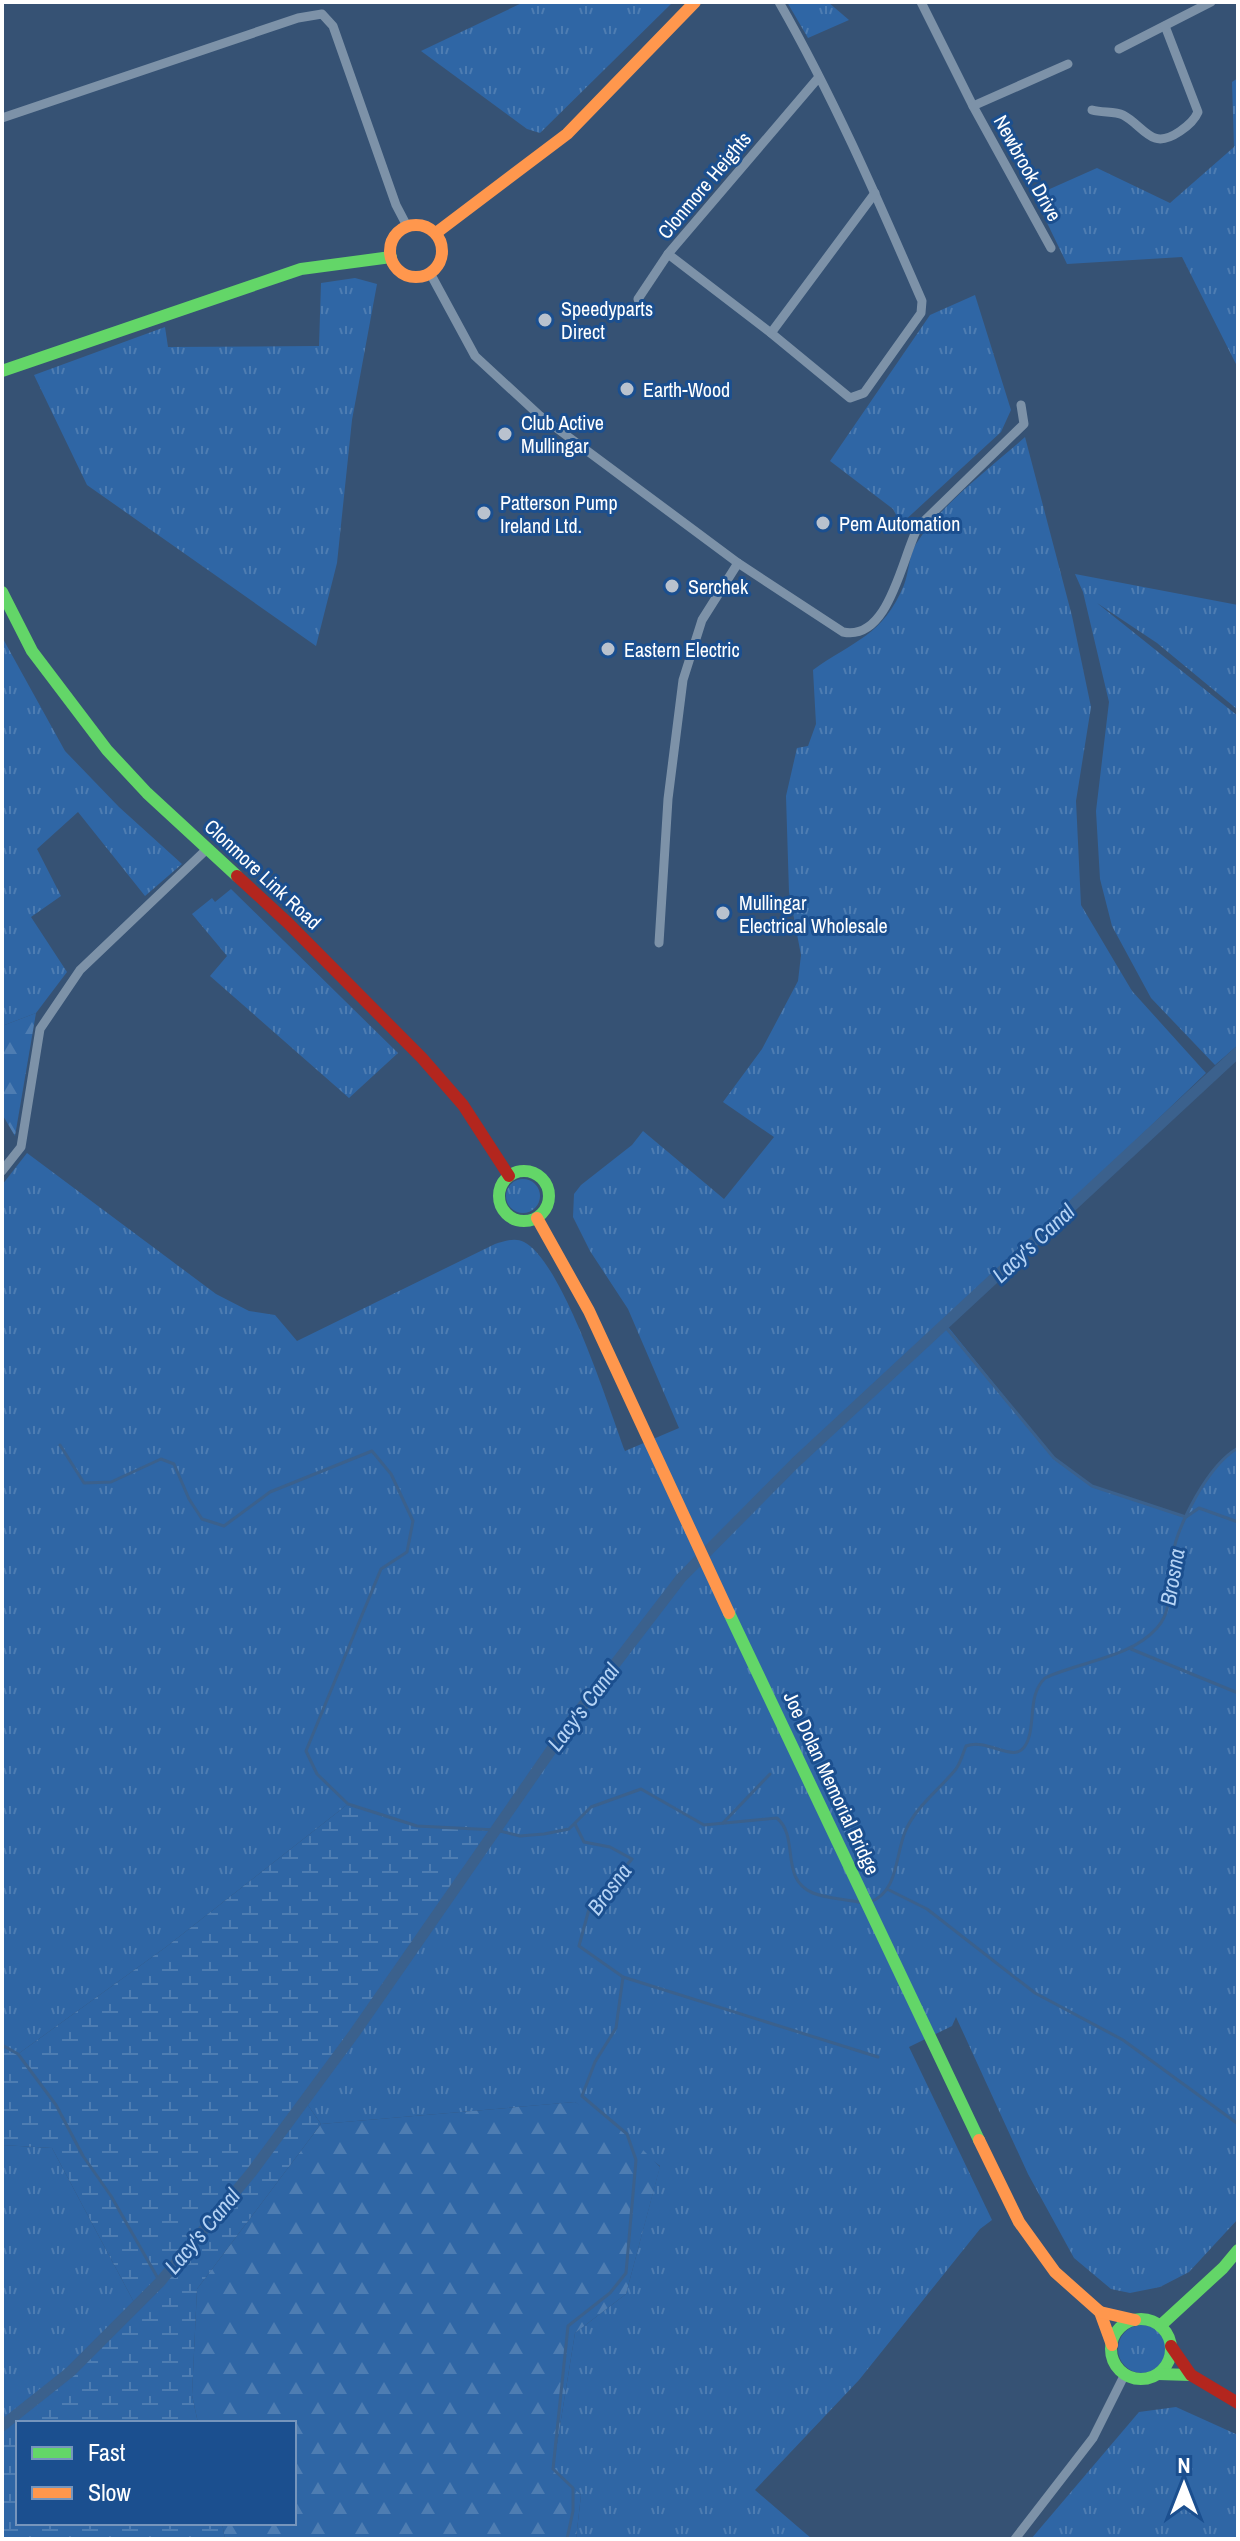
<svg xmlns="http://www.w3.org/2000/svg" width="1240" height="2541" font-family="'Archivo Narrow',sans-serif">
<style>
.grass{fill:url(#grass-tufts)}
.forest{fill:url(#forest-firs)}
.wetland{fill:url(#wetland-marsh)}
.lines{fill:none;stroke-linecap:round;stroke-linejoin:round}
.stream{stroke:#3b618d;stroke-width:3}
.canal{stroke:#3b618d;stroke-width:11}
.street{stroke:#7d92a8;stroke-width:9}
.fast{stroke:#63d668;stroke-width:12}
.slow{stroke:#ff974d;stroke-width:12}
.jam{stroke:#b3261e;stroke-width:12}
.poi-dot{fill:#b9c2ce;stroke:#1b4f8f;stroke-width:3}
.labels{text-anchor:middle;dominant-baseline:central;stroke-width:6;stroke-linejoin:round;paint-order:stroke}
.street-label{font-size:20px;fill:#fff;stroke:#1b4f8f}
.poi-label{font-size:20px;fill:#fff;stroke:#1b4f8f;text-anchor:start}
.water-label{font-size:22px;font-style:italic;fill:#b5d3f5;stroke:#1b4f8f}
</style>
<defs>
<pattern id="grass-tufts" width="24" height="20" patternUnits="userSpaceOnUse" patternTransform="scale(2)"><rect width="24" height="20" fill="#2f66a5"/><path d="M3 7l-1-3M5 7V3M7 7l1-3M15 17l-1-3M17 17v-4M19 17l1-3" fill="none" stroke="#4e7db2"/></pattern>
<pattern id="forest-firs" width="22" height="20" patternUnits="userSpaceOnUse" patternTransform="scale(2)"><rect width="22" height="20" fill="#2f66a5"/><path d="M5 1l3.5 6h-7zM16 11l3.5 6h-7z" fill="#4e7db2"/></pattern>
<pattern id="wetland-marsh" width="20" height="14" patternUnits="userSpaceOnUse" patternTransform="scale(2)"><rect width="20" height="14" fill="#2f66a5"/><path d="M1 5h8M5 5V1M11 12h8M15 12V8" fill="none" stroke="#4e7db2"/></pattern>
</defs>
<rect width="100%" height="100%" fill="#365274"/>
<!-- grass -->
<g class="grass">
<path d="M524 2H673L540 133 527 129 421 51Z"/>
<path d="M787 2H828L849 20 808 38Z"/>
<path d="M1238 78V368L1182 257 1067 264 1034 196 1097 168 1170 203 1234 147 1232 82Z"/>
<path d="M355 278 377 284 352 420 337 563 316 646 87 485 34 375 165 327 168 347 319 346 321 283Z"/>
<path d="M975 295 1011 410 1001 432 901 524 893 509 830 461 930 315Z"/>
<path d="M1025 437 1072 616 1091 707 1076 801 1081 905 1132 991 1206 1073 945 1323 1054 1458 1092 1486 1186 1517C1197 1492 1214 1462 1238 1448V2219L1189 2272 1160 2287 1130 2293 1111 2289 1074 2258 1028 2174 956 2017 952 2026 909 2047 992 2220 980 2229 859 2380 755 2490 812 2539H576L581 2495 553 2469 575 2333 626 2294 660 2166 575 2102 321 2124 305 2101 496 1830 417 1826 348 1804 166 1947 18 2054 2 2045V1185L27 1153 216 1294 249 1311 275 1315 297 1341 495 1244C505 1241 515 1237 524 1242 563 1262 609 1408 625 1451L679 1428 628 1309 590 1251 573 1217 574 1194 581 1185 632 1145 643 1131 724 1199 774 1137 723 1102 762 1049 798 981 801 955 789 892 786 796 797 748 808 746 816 724 813 670C853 641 883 636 904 585 909 572 909 555 916 544 943 502 988 470 1025 437Z"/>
<path d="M1075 574 1238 605V710L1157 643 1097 603 1238 716V1045L1215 1065 1151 998 1112 926 1100 879 1096 811 1109 702 1083 592Z"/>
<path d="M2 637 65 751 119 807 182 864 145 896 78 812 37 849 61 896 31 917 67 972 36 1013 2 1026Z"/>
<path d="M231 889 398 1053 349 1098 210 976 227 956 192 914 212 898 215 902Z"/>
<circle cx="523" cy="1196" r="17"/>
<path d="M2 2145 52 2148 136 2306 2 2426Z"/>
<circle cx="1142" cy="2349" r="24"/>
<path d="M1176 2407 1238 2435V2539H1031L1139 2412Z"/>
</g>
<!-- forest -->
<g class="forest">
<path d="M36 1013 15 1136 2 1114V1026Z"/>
<path d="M575 2102 627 2134 660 2167 626 2294 575 2333 553 2469 581 2495 576 2539H225L222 2523H294V2423H198L192 2395 197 2289 321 2124Z"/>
</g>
<!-- wetland -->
<path class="wetland" d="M348 1804 417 1826 496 1830 305 2101 321 2124 197 2289 192 2395 198 2423H18V2523H222L225 2539H2V2426L70 2372 136 2306 52 2148 2 2145V2045L18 2054 166 1947Z"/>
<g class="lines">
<!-- stream -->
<g class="stream">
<path d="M943 1324 1054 1458 1092 1486 1186 1517 1199 1508 1238 1522"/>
<path d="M60 1445 84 1483 111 1482 161 1459 174 1464 189 1499 202 1519 224 1526 270 1492 372 1451 391 1474 413 1521 407 1552 381 1569 306 1751 317 1774 348 1804 417 1826 496 1830 520 1836 544 1834 569 1829 591 1807 641 1789 704 1825 777 1818C800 1838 779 1879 813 1893 828 1899 847 1899 863 1903"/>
<path d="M1131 1649 1238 1693"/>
<path d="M723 1823 770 1774"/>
<path d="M887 1889 927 1909 1035 1993 1123 2040 1238 2124"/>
<path d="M870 1902C898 1892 895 1857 905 1832 915 1807 939 1790 956 1769 961 1762 963 1753 966 1746 992 1736 1021 1774 1030 1733 1034 1713 1030 1693 1045 1678 1080 1661 1129 1659 1157 1628 1174 1609 1168 1582 1172 1557 1178 1524 1208 1465 1238 1448"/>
<path d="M623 1977 878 2057"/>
<path d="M2 2045 18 2054 56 2105 83 2156 111 2196 160 2282"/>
<path d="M567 2539 573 2511V2488L553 2469 568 2326 610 2293 626 2273 636 2160 627 2134 582 2096 595 2062 616 2028 623 1977 579 1946 589 1909 632 1859 610 1847 584 1842 575 1824"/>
</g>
<!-- canal -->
<path class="canal" d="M2 2426 70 2372 160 2282 251 2173 356 2031 572 1720 681 1578 796 1462 1238 1052"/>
<!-- street -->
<g class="street">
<path d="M779 2C834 98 878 200 922 301L921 313 864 393 850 398 771 333 668 254 819 77"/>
<path d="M921 2 973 106 1051 248"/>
<path d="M1119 49 1211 2"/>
<path d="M973 106 1068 64"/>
<path d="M1092 110C1102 113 1115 111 1123 115 1135 121 1145 135 1155 138 1169 143 1193 124 1198 112L1165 26"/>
<path d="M2 118 298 18 322 14 333 26 396 205 407 226"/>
<path d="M430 273 475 356 539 415 738 563 843 632C889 642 902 557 918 527L1024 424 1021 405"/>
<path d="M638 299 668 254"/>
<path d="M771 333 875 193"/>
<path d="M659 943 668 799 683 680 702 620 738 563"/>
<path d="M2 1171 21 1147 40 1029 80 970 207 849"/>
<path d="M1015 2539 1093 2438 1125 2374"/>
</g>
<!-- fast -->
<g class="fast">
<path d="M2 371 301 269 391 257"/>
<path d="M2 592 32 651 107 750 147 793 237 876"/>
<circle cx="524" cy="1196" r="25"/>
<path d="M729 1613 979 2140"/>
<circle cx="1141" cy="2349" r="30"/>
<path d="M1160 2326 1223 2268 1238 2250"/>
<path d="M1158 2374 1191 2375"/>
</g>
<!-- slow -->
<g class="slow">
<circle cx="416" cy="251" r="26"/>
<path d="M436 233 567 134 695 2"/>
<path d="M537 1218 589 1311 729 1613"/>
<path d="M979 2140 1019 2222 1055 2272 1100 2312 1112 2345"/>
<path d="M1100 2312 1135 2320"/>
</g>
<!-- jam -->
<g class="jam">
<path d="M237 876 288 923 422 1058 463 1105 509 1176"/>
<path d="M1171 2346 1191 2375 1238 2403"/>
</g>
</g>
<!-- markers -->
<g class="poi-dot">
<circle cx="545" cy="320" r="8"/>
<circle cx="627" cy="389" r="8"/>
<circle cx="505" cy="434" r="8"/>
<circle cx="484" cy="513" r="8"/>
<circle cx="823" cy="523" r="8"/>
<circle cx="672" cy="586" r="8"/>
<circle cx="608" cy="649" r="8"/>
<circle cx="723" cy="913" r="8"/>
</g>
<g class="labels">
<!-- street labels -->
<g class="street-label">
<text transform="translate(1028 168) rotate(61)">Newbrook Drive</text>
<text transform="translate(704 185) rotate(-50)">Clonmore Heights</text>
<text transform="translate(263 874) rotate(43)">Clonmore Link Road</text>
<text transform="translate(832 1783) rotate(65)">Joe Dolan Memorial Bridge</text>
</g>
<!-- poi labels -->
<g class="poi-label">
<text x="561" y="308">Speedyparts<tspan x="561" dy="23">Direct</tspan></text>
<text x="643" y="389">Earth-Wood</text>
<text x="521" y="422">Club Active<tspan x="521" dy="23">Mullingar</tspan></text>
<text x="500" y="502">Patterson Pump<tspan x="500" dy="23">Ireland Ltd.</tspan></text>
<text x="839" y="523">Pem Automation</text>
<text x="688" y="586">Serchek</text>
<text x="624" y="649">Eastern Electric</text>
<text x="739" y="902">Mullingar<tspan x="739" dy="23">Electrical Wholesale</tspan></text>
</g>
<!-- water labels -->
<g class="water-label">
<text transform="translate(1033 1243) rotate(-43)">Lacy's Canal</text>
<text transform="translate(1172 1577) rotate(-80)">Brosna</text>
<text transform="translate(583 1707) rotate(-53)">Lacy's Canal</text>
<text transform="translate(609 1889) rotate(-53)">Brosna</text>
<text transform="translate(202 2231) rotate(-50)">Lacy's Canal</text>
</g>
</g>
<!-- border -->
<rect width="1240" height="2541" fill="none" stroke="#ffffff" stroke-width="8"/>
<!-- legend -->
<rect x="16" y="2421" width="280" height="104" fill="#1b4f8f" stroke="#7695bc" stroke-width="2"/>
<rect x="32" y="2447" width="40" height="12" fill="#63d668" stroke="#7695bc" stroke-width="2"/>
<text x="88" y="2461" font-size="24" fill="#ffffff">Fast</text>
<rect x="32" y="2487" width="40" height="12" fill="#ff974d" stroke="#7695bc" stroke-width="2"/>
<text x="88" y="2501" font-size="24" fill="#ffffff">Slow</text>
<!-- north arrow -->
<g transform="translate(1184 2485)" stroke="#1b4f8f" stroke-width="6" paint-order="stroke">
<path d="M0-6L14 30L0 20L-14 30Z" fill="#ffffff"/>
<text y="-12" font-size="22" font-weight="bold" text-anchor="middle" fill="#ffffff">N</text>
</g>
</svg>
